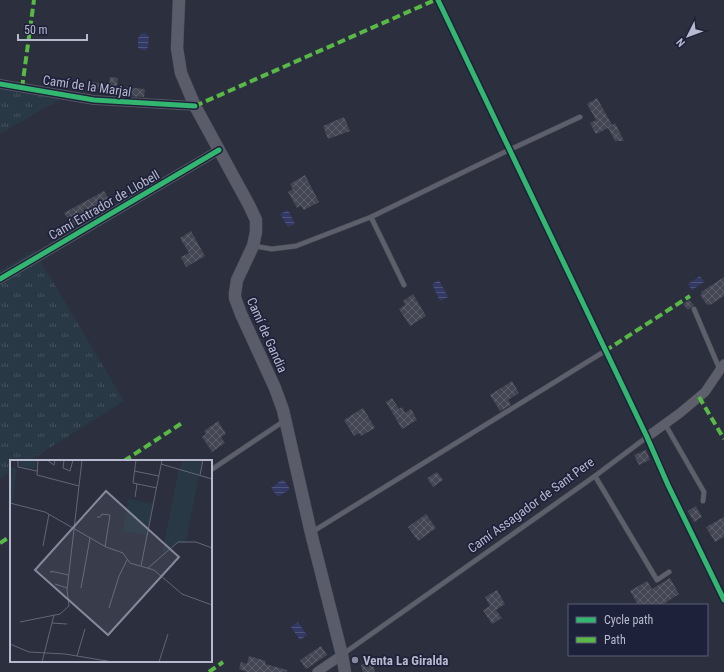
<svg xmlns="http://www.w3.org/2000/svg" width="724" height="672" font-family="'Roboto Condensed',sans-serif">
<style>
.grass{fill:url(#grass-tufts)}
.water{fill:url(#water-rules)}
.building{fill:url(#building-cross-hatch)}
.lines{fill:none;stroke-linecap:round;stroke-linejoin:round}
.lane-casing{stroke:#494b57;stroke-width:5.5}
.street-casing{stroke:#494b57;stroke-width:10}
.secondary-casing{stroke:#494b57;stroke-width:13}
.lane{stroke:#5d5f6b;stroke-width:4.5}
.street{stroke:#5d5f6b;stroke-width:9}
.secondary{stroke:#5b5c69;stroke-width:12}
.quiet{stroke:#58b947;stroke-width:4;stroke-dasharray:8 4;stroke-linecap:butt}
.cycleway-casing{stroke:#1e213a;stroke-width:8}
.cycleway{stroke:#33b770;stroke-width:5}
.poi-dot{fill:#86899c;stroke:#1e213a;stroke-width:1.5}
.labels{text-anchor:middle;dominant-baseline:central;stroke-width:3.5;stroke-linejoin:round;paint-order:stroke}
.street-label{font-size:13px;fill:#b7b9ce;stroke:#1e213a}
.poi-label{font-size:13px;font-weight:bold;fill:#b7b9ce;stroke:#1e213a;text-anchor:start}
.inset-road{fill:none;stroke:#646678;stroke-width:1}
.view{fill:#86899c;fill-opacity:0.15;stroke:#86899c;stroke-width:2}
.inset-edge{fill:none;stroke:#b7b9ce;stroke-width:2}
</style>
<defs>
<pattern id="grass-tufts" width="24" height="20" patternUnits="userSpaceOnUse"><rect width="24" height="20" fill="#283845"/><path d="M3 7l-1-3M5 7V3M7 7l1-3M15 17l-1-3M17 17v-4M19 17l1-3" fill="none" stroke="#45535f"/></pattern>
<pattern id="water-rules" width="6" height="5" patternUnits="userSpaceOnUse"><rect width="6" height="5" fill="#333965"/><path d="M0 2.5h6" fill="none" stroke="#4e547a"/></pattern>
<pattern id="building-cross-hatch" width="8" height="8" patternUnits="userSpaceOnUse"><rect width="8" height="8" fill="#444653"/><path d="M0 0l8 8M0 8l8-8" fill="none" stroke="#5d5f6b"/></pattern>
</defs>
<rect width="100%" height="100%" fill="#2c2f3e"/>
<!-- grass -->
<g class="grass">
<path d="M0 89 60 99 0 134Z"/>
<path d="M34 250 124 401 29 461H11V472L0 479V271Z"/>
</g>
<!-- water -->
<g class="water">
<path d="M145 33 149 37 148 47 146 50H141V49L138 48V38L141 34Z"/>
<path d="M288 210 295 224 288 227 280 214Z"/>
<path d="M700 276 704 282 692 290 688 284Z"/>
<path d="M439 280 448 297 440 301 432 284Z"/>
<path d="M283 479 290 489 278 497 271 488Z"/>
<path d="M298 622 307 635 300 640 291 627Z"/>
</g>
<!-- building -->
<g class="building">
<path d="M110 77 118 78 116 92 91 88 92 82 109 84Z"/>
<path d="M123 87 145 89 144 97 122 96Z"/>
<path d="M597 98 612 125 615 123 624 141H615L608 128 596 134 590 123 596 120 587 104Z"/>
<path d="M344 117 350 131 328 139 323 126Z"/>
<path d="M305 175 319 202 304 210 301 206 297 208 288 192 293 189 290 184Z"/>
<path d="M104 191 112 204 73 227 64 213Z"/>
<path d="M191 231 205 256 186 267 181 257 189 253 180 238Z"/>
<path d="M724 277V296L710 305 709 304 707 305 700 295 702 294 701 292Z"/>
<path d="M413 294 426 316 410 326 399 309 405 305 403 301Z"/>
<path d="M689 300 694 305 688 310 683 304Z"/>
<path d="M512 381 519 393 508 400 511 405 500 411 490 395Z"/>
<path d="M392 398 399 409 402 407 405 413 411 409 417 420 402 429 386 402Z"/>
<path d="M363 408 375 428 361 436 359 433 354 436 344 420Z"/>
<path d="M218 421 226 434 221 437 225 443 212 452 202 437 206 434 204 431Z"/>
<path d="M646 450 650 460 639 465 634 455Z"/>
<path d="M437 472 443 480 433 487 427 478Z"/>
<path d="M696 506 702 517 694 522 688 511Z"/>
<path d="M426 514 436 528 418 541 408 527Z"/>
<path d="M724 517V537L715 542 706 527Z"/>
<path d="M670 578 679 594 662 605H638L630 591 647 581 652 589Z"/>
<path d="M497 590 505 604 496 610 502 618 492 624 483 610 490 606 485 597Z"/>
<path d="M321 646 327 655 306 669 300 660Z"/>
<path d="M249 656 266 661 265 664 287 670V672H247L239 669 241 662 247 664Z"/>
<path d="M372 659 375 672H363L361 665Z"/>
</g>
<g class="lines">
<!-- lane casing -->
<g class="lane-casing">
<g id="lane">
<path d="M371 217 404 285"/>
<path d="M254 246 272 249 296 246 371 217 509 150 580 117"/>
<path d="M694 309 720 370"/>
<path d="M665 424 704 492 703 501"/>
<path d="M211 470 284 421"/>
<path d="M595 476 657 580 669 572"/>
<path d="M312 532 605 351"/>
<path d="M343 654 595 476 647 437"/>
</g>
</g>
<!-- street casing -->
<g class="street-casing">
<g id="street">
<path d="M0 84 94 100 195 106"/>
<path d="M0 279 219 150"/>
<path d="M647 437 680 413 705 392 724 364"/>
<path d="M317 672 342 655"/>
</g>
</g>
<!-- secondary casing -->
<g class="secondary-casing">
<path id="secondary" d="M179 0 177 48 181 73 195 106 249 205 256 220V232L253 246 237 280 235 293V298L241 314 275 388 283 410 311 533 342 655 345 672"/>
</g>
<!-- lane -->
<use href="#lane" class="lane"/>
<!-- street -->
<use href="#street" class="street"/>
<!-- secondary -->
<use href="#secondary" class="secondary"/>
<!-- quiet -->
<g class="quiet">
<path d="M22 88 34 0"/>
<path d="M195 106 435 0"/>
<path d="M605 351 690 296"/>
<path d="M699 397 724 439"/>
<path d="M124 461 182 423"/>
<path d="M0 543 11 536"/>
<path d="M209 672 223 662"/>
</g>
<!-- cycleway casing -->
<g class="cycleway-casing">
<g id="cycleway">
<path d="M438 0 647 437 668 485 724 600"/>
<path d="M0 84 94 100 195 106"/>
<path d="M0 279 219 150"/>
</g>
</g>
<!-- cycleway -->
<use href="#cycleway" class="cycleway"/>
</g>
<!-- markers -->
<circle class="poi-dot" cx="355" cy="660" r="4"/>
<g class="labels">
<!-- street labels -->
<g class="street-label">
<text transform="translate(87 86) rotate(8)">Camí de la Marjal</text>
<text transform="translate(104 205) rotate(-30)">Camí Entrador de Llobell</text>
<text transform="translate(267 335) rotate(66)">Camí de Gandia</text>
<text transform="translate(531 505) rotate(-36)">Camí Assagador de Sant Pere</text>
</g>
<!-- poi labels -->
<g class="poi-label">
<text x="363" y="660">Venta La Giralda</text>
</g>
</g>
<!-- overview -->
<g transform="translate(10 460)">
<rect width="202" height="202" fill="#2c2f3e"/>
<path d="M173 0H193L189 15 170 9ZM0 7 7 8 3 42H0ZM169 9 189 16 176 82 166 83 152 94ZM118 39 144 44 138 76 113 71Z" fill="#283845"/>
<path d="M9 0H27L26 8 10 7Z" fill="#283845"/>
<path class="inset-road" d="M8 0V7L27 11M28 0 27 15 69 26M37 0 44 5 45 0M54 0 53 8 60 11 63 0M126 0 123 23 147 28M151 4 202 19M124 11 149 16M190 15 193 0M125 37 127 24M0 43 35 52 96 87 113 93 120 103 144 110 172 134 202 145M87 57H90L92 54 100 55 95 87M33 86 39 54M131 106 152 0M138 108 168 82H186L202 88M41 113V111L58 115M45 124 57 128M71 128 80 78M99 148 109 116 117 100M10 162 50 154 59 146 57 130 72 0M42 163 57 164M0 184 19 192 55 194 103 202M67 196 75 169M32 202 44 155M149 202 158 174"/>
<path class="view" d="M96 31 169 97 98 175 25 110Z"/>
<rect width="202" height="202" class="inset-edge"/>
</g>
<!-- legend -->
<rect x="568" y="604" width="140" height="52" fill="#1e213a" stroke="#5b5e75"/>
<rect x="576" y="617" width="20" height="6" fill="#33b770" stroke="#5b5e75"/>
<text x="604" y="624" font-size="12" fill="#b7b9ce">Cycle path</text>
<rect x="576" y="637" width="20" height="6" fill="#58b947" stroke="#5b5e75"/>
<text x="604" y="644" font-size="12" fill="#b7b9ce">Path</text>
<!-- north arrow -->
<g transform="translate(688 36) rotate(228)" stroke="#1e213a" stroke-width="3" paint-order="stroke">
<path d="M0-3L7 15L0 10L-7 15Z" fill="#b7b9ce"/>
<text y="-6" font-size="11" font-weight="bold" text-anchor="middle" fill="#b7b9ce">N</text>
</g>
<!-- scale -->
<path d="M18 34v6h69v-6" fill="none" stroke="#b7b9ce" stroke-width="2"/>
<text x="24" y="34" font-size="12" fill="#b7b9ce" stroke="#1e213a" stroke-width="3" paint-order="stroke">50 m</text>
</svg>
